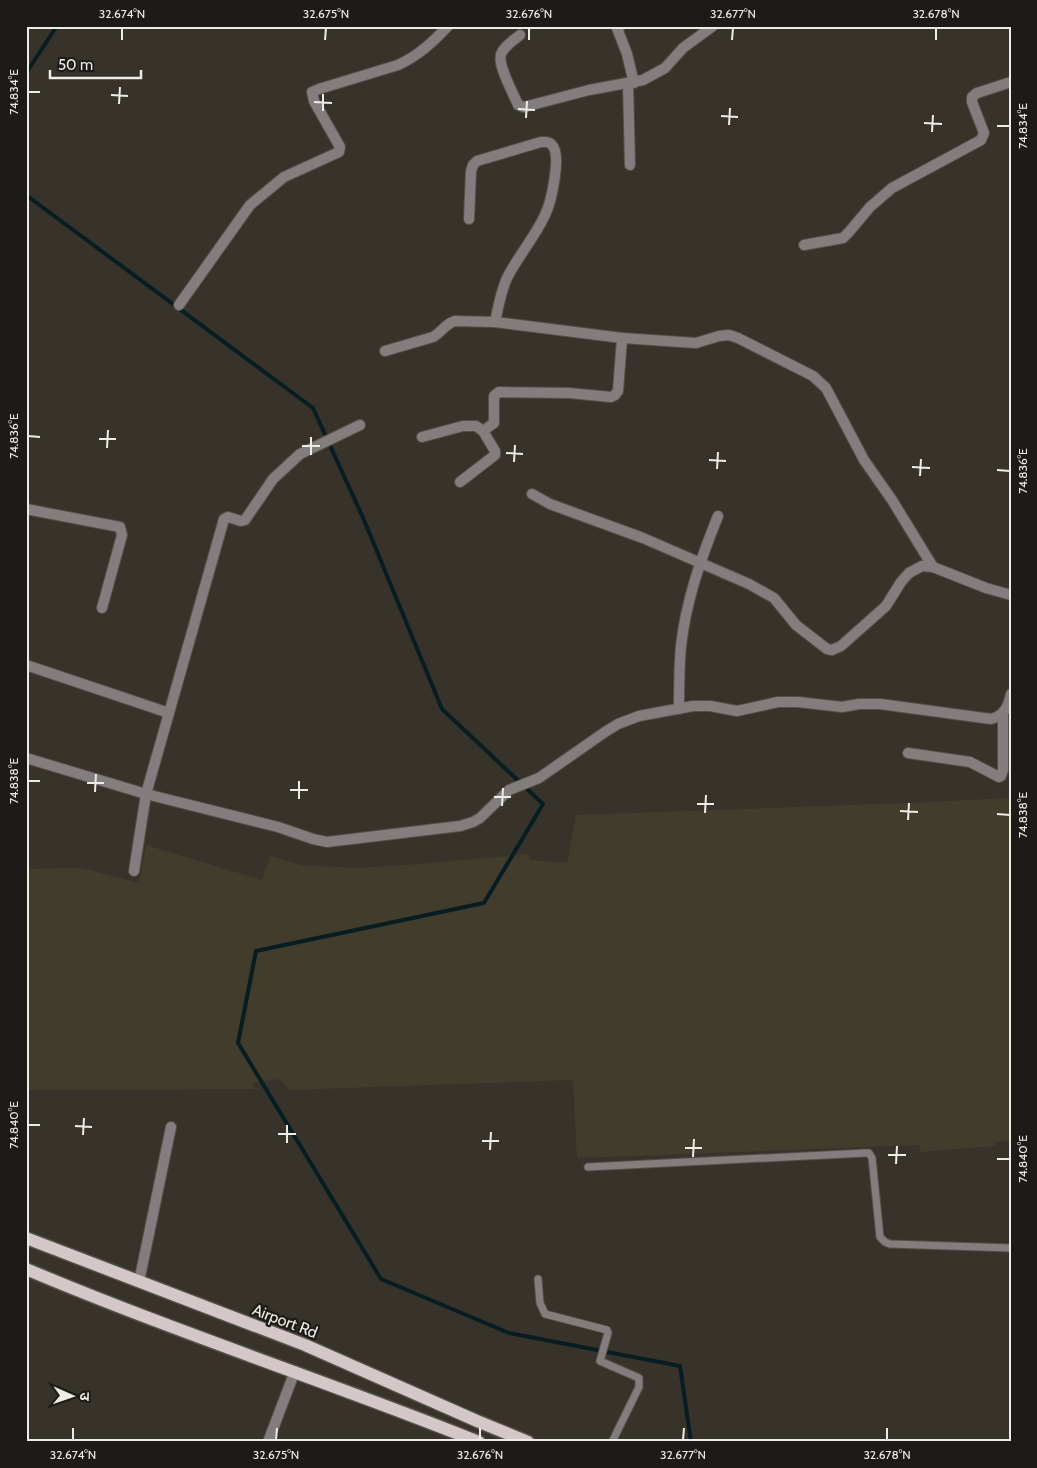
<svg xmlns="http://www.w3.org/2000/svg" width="1037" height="1468" font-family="Cabin,'Noto Sans Devanagari',sans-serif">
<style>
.built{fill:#423c2c}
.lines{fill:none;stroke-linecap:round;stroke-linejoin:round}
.stream{stroke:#081d22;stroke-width:4}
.service-casing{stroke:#545148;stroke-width:9}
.minor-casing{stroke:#545148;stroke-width:12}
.primary-casing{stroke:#545148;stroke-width:15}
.service{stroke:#847d7d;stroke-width:7}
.minor{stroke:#847d7d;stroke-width:10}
.primary{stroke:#d4c7c7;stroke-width:12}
.ticks{fill:none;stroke:#eeece6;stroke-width:2}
.labels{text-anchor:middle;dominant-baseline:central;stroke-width:4.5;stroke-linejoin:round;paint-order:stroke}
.street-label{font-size:16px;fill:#eeece6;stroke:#1d1b17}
.neatline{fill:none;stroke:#eeece6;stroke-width:2}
.ticks-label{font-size:12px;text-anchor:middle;fill:#eeece6}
</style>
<rect width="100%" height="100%" fill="#37332a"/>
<!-- built -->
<path class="built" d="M1011 798V1141L995 1142V1146L920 1152 919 1145 577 1158 573 1080 289 1090 280 1079 252 1083 255 1089 26 1090V869L82 868 139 883 146 845 262 880 270 856 301 865 358 868 419 864 529 854V860L567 863 576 815 907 803Z"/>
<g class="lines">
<!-- stream -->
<g class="stream">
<path d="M26 73 57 26"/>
<path d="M26 195 313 408 364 520 442 709 543 804 484 903 256 951 238 1043 381 1279 509 1333 680 1366 691 1442"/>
</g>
<!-- service casing -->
<g class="service-casing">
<g id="service">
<path d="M588 1167 865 1153H869L872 1158 880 1237 885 1242 890 1244 1011 1248"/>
<path d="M538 1279 540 1303 545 1314 607 1330 608 1333 600 1361 639 1378V1387L612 1442"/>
</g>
</g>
<!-- minor casing -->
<g class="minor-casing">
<g id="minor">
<path d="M620 26 617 28 627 54 634 83"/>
<path d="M520 35C514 40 506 45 502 52 495 62 514 94 518 105L524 107 589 90 643 80 665 68 683 48 713 26"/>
<path d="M628 84 630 165"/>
<path d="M469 219 471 171 473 165 477 161 541 142C545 142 549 141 552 145 562 155 551 203 545 215 535 237 518 256 507 278 501 291 498 308 495 322"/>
<path d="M804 245 843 238 849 232 870 207 892 188 981 140 984 133 972 102V97L977 93 1011 82"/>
<path d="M179 305 250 205 284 177 339 152 340 147 314 101 312 92 319 89 398 65C418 56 433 42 448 26"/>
<path d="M622 338 696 343 719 336 729 335 738 338 813 376 826 388 864 460 892 500 933 567"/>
<path d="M385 351 433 337C442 332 446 323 455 321L495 322 622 338 618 391 615 395 611 397 569 393 499 392 494 396V423L483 431"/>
<path d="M422 437 463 426H476L483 431 495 451V455L460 482"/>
<path d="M532 494 550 504 643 538 749 584 774 598 796 625 827 649 832 650 841 646 886 606 901 582 909 573 922 566 933 567 986 588 1011 595"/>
<path d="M26 509 120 527 122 535 102 608"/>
<path d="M26 665 169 713 224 519 228 517 241 521 245 520 273 479 300 454 360 425"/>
<path d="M679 709C679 688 679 667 681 646 686 601 701 558 718 516"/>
<path d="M908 753 970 762 999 777 1001 776 1003 770V714"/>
<path d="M26 758 146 794 278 827 313 839 327 842 460 826 473 822 480 818 509 790 539 778 605 732 618 724 639 716 693 706H710L737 711 778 702H798L842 707 859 704H880L991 719C1004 716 1008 707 1011 694"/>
<path d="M134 871 146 794 169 713"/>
<path d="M139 1282 171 1127"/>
<path d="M268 1442 295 1371"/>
</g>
</g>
<!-- primary casing -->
<g class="primary-casing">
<g id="primary">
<path d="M26 1238 305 1345 477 1421 528 1442"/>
<path d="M26 1269C175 1332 329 1382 479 1442"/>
</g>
</g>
<!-- service -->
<use href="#service" class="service"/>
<!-- minor -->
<use href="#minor" class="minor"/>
<!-- primary -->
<use href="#primary" class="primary"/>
</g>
<!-- ticks -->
<path class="ticks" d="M122 40V28M325 40 326 28M529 40V28M732 40 733 28M936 40V28M28 92H40M111 95 128 96M314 102 332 103M119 104 120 87M518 109 535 110M323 111V94M721 116 738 117M526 118 527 101M924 123 942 124M729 125 730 108M997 126H1010M932 132 933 115M28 436 40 437M99 439H116M302 446H320M107 448 108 430M506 453 523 454M311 455V437M709 460 726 461M514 462 515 445M912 467 930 468M717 469 718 452M997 470 1010 471M920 476 921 459M28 781H40M87 783H104M290 790H308M95 792 96 774M494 797H511M299 799V781M697 804H714M502 806 503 788M900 811 918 812M705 813 706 795M997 814 1010 815M908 820 909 803M28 1125H40M75 1126 92 1127M278 1134H296M83 1135 84 1118M482 1141H499M287 1143V1125M685 1148H702M490 1150 491 1132M888 1155H906M693 1157 694 1139M997 1159H1010M896 1164 897 1146M73 1440V1428M276 1440 277 1428M480 1440V1428M683 1440 684 1428M887 1440V1428"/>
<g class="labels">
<!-- street labels -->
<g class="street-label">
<text transform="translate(285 1321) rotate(21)">Airport Rd</text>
</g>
</g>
<!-- border -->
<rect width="1037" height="1468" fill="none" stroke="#1d1b17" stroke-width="55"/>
<!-- north arrow -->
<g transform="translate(72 1396) rotate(92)" stroke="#1d1b17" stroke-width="4" paint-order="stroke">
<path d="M0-4L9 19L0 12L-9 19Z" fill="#eeece6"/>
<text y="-8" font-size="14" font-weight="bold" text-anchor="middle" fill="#eeece6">उ</text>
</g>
<!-- scale -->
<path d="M50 70v8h91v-8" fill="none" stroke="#eeece6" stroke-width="2.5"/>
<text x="58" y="70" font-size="15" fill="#eeece6" stroke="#1d1b17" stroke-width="4" paint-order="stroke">50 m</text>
<rect x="28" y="28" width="982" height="1412" class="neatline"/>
<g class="ticks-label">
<text x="122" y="18">32.674°N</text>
<text x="326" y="18">32.675°N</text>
<text x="529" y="18">32.676°N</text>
<text x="733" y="18">32.677°N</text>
<text x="936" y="18">32.678°N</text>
<text transform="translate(14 92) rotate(-90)" y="4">74.834°E</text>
<text transform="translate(1023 126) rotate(-90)" y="4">74.834°E</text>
<text transform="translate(14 436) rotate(-90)" y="4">74.836°E</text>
<text transform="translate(1023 471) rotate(-90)" y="4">74.836°E</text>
<text transform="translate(14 781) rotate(-90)" y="4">74.838°E</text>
<text transform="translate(1023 815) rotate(-90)" y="4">74.838°E</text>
<text transform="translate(14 1125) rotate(-90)" y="4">74.840°E</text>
<text transform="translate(1023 1159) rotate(-90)" y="4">74.840°E</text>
<text x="73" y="1459">32.674°N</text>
<text x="276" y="1459">32.675°N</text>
<text x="480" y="1459">32.676°N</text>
<text x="683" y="1459">32.677°N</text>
<text x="887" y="1459">32.678°N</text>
</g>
</svg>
